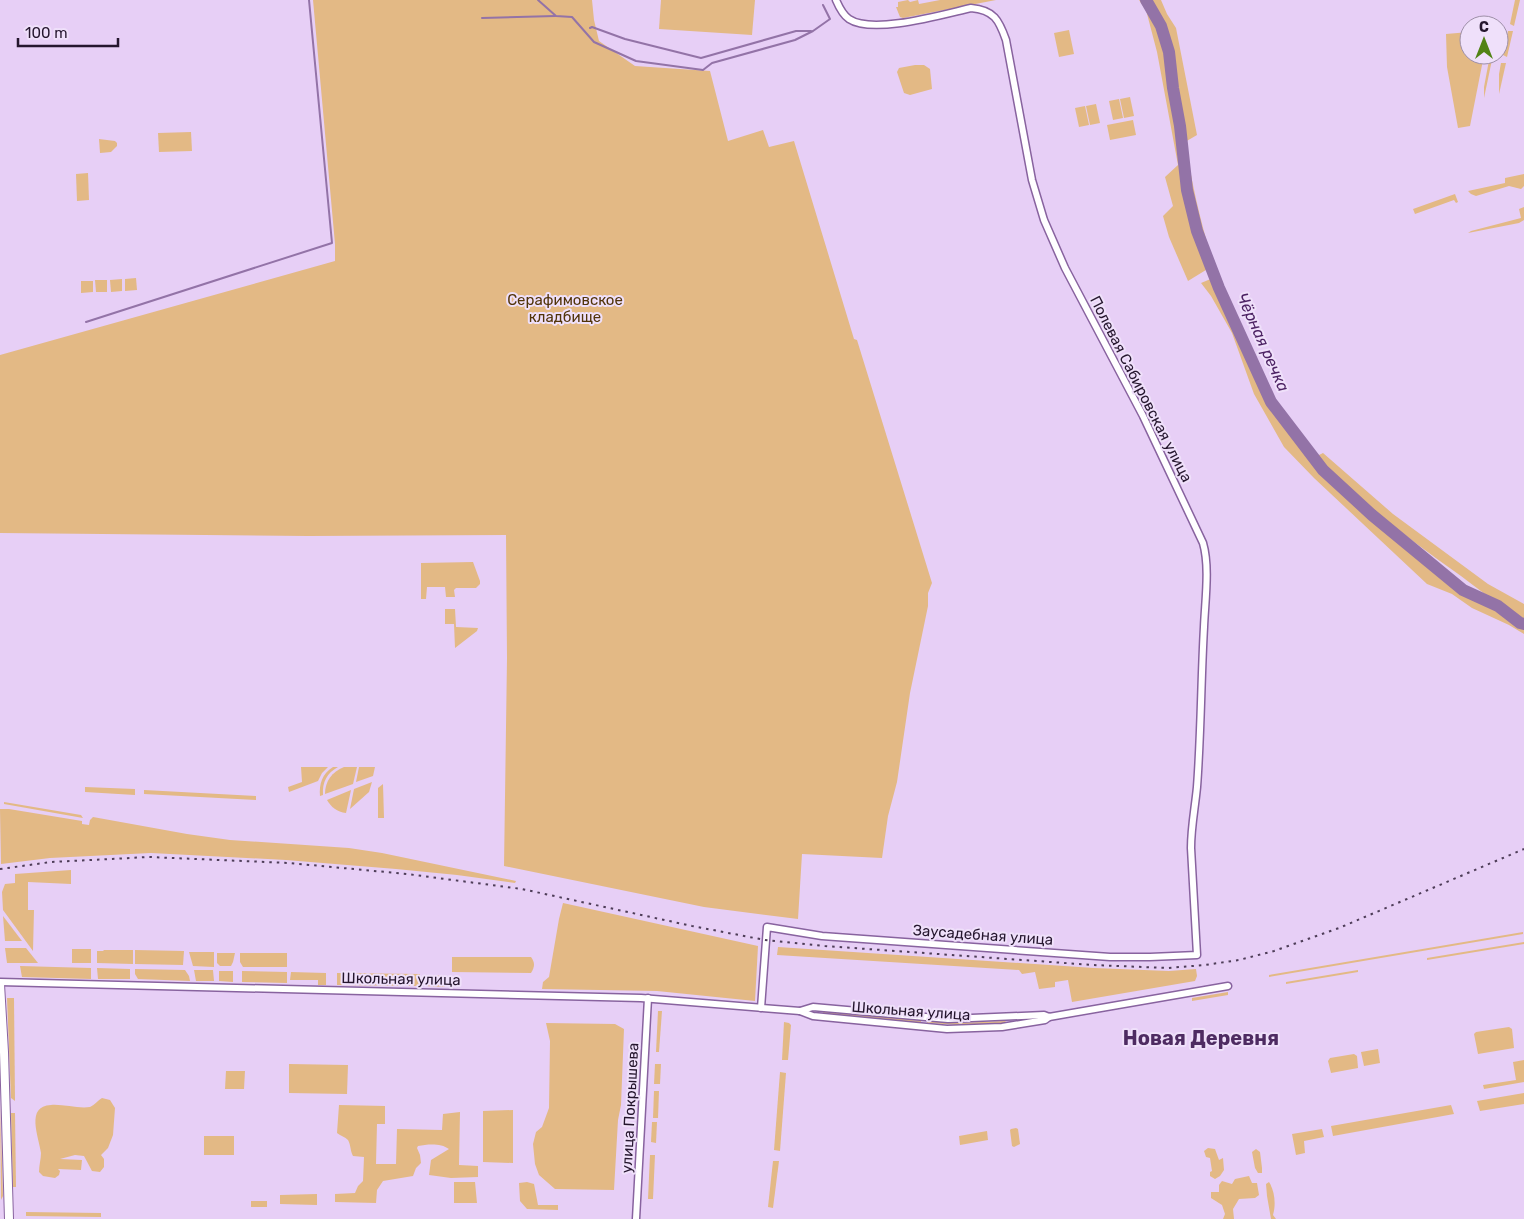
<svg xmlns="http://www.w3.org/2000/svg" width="1524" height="1219" font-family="Rubik,sans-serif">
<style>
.green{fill:#e3b985}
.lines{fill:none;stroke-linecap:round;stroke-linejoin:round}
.stream{stroke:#9373a7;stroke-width:2}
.river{stroke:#9373a7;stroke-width:12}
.minor-casing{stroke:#88639f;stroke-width:9}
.major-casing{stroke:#88639f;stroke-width:10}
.minor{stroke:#fff;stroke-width:6}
.major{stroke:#fff;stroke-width:8}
.rail{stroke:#4e3d58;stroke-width:2;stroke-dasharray:2.5 5;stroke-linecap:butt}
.labels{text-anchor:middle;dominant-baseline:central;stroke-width:4;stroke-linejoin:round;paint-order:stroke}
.park-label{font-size:15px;fill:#513409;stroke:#efe0fa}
.street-label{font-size:15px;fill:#25162e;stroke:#efe0fa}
.water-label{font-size:16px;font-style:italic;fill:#4d2364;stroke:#efe0fa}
.district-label{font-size:20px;font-weight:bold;fill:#4e2b62;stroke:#efe0fa}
</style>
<rect width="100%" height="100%" fill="#e7cff6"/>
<!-- green -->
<g class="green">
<path d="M313 0H592L594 20 599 41 635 66 710 71 728 141 763 130 769 147 794 141 854 339 857 340 932 583 928 593V606L910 693 897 782 888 816 882 858 802 854 798 919 704 907 504 866 507 658 506 535 308 536 0 533V355L335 261V244Z"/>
<path d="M661 0H755L752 35 659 29Z"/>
<path d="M908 0 910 2 918 0 919 4 940 0H996L903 18 900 17 896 7H898V2Z"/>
<path d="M1139 0H1161L1167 14 1176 28 1197 135 1185 142C1192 184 1201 225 1214 265L1188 281 1169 237 1163 216 1173 206 1165 177 1178 165 1157 52 1146 10Z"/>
<path d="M1515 0H1520L1514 26 1510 24Z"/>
<path d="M1069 30 1074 54 1059 57 1054 33Z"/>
<path d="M1508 31H1513L1507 57 1503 55Z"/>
<path d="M1469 32V55H1484L1470 126 1458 128 1447 67 1446 34Z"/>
<path d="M1490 55H1493L1484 98V87Z"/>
<path d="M1501 63H1506L1499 94V74Z"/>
<path d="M915 65H924L930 69 932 89 910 95 904 93 897 72 899 68Z"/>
<path d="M1130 97 1134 116 1124 118 1120 99Z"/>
<path d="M1119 99 1123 118 1113 120 1109 101Z"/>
<path d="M1096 104 1100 123 1090 125 1086 106Z"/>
<path d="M1085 106 1089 125 1079 127 1075 108Z"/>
<path d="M1133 120 1136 135 1110 140 1107 125Z"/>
<path d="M191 132 192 151 159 152 158 133Z"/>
<path d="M99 139 115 141 117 143V146L111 152 100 153Z"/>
<path d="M88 173 89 200 77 201 76 174Z"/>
<path d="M1524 174V186L1521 189 1509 186 1476 196 1471 194 1468 191 1505 183V178Z"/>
<path d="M1455 194 1458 202 1456 203 1454 200 1415 214 1413 209Z"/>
<path d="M1524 207V220L1519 223 1468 233 1471 231 1521 218 1519 209Z"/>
<path d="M136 278 137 290 125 291V279Z"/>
<path d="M1213 278 1269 402 1321 470 1376 521 1461 592 1496 607 1519 625 1524 626V634L1509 625 1472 608 1452 594 1427 584 1314 478 1284 447 1254 394 1232 333 1211 296 1201 283Z"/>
<path d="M122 279V291L111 292 110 280Z"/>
<path d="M95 280H107V292H96Z"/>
<path d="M81 281H93V292L81 293Z"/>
<path d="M1323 453 1393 514 1488 584 1524 604V619C1502 608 1481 591 1461 576 1410 540 1359 502 1317 456Z"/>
<path d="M473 562 480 581V584L476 588H456L454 590 455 597H446L445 587H427L426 599H421V563Z"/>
<path d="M445 609H455L456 627 478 628 477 631 455 648 454 624H445Z"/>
<path d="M301 767H328L322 773 318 781 289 792 288 787 302 782Z"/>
<path d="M333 767H338C327 773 322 782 323 795L320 796C319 784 322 774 333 767Z"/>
<path d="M344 767H357L353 784 325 794C325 781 332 772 344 767Z"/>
<path d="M359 767H375L373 776 356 782Z"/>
<path d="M372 782 369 792 350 809 354 789Z"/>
<path d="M383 784 384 818H378V788Z"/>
<path d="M85 787 135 789V795L85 792Z"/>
<path d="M144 790 256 796V800L144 794Z"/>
<path d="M351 790 346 813C337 812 331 807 327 800Z"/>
<path d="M4 802 81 815 83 818 4 804Z"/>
<path d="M0 809H9L82 821V824L89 825 90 820 93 817 187 834 230 840 349 848 382 853 516 881 515 883 457 875 396 869 286 860 151 853 50 858 1 864Z"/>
<path d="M71 870V884L28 882V910H34L33 951 3 910 2 892 5 884 15 883V874Z"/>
<path d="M563 903 758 946 755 1001 657 991 542 989 543 982 549 977 559 919Z"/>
<path d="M3 916 22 941H5Z"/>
<path d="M1523 932V934L1269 977V975Z"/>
<path d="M1524 942V944L1427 960V958Z"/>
<path d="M778 947 1094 968 1169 971 1196 969 1197 976 1195 981 1072 1002 1068 980 1055 982V987L1039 989 1035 972 1022 974 1019 970 777 955Z"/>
<path d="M5 948H26L38 963H7Z"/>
<rect x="72" y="949" width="19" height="14"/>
<path d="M104 950H133V964L97 963V951H103Z"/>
<path d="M135 950 184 951 183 965 135 964Z"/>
<path d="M189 952H214V967L193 966Z"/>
<path d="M217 953H235L233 962 231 966H220L217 963Z"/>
<path d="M240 953H287V967H243L240 962Z"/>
<path d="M452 957H531C535 963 535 966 531 973L452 972Z"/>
<path d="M20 966 91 968V979L22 977Z"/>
<path d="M97 968 130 969V979H98Z"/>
<path d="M135 969 185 970 189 976 190 981 138 979 135 974Z"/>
<path d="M194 970H213L214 981H196Z"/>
<path d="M1358 970V972L1286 984V982Z"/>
<path d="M219 971H233V982L219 981Z"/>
<path d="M242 971 287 972V983L242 982Z"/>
<path d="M291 972 326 973V985H318V980H290Z"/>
<path d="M337 973 420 974V986L337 985Z"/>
<path d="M426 975 445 976V987L425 986Z"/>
<path d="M1228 992V995L1192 1001V998Z"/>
<path d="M7 998H14L15 1101 11 1098Z"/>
<path d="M658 1011H662L659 1052H656Z"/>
<path d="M823 1011 921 1021V1023L823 1014Z"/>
<path d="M927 1021 960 1023 1005 1021 1006 1022 1005 1023 960 1025 927 1023Z"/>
<path d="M784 1022 789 1023 791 1025 788 1060H782Z"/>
<path d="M546 1023 615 1024 624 1029 621 1105 618 1120 614 1190 555 1189 539 1175 535 1164 533 1144 536 1132 542 1127 549 1108 550 1041Z"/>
<path d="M1509 1027 1512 1029 1514 1048 1478 1054 1474 1034 1476 1032Z"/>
<path d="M1378 1049 1380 1063 1364 1066 1361 1052Z"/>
<path d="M1354 1054 1357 1056 1358 1068 1331 1073 1328 1061 1330 1058Z"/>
<path d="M1524 1060V1082L1484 1089 1483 1085 1516 1080 1513 1062Z"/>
<path d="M289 1064 348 1065 347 1094 289 1093Z"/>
<path d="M655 1064H661L660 1084H654Z"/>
<path d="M226 1071H245L244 1089H225Z"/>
<path d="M780 1072 786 1073 780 1151 774 1150Z"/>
<path d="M654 1091H659L658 1118H653Z"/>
<path d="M1524 1093V1104L1480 1111 1477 1101Z"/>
<path d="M102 1098 110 1100 115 1108 113 1135 108 1148 101 1155 104 1159V1167L100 1172 92 1171 84 1156 75 1155 60 1159 82 1160 81 1170 58 1169 60 1171 59 1175 55 1178 43 1176 39 1172C39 1165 41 1159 41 1153 39 1137 25 1106 51 1105 63 1104 79 1109 90 1107 95 1105 98 1100 102 1098Z"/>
<path d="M0 1103 3 1196 1 1200Z"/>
<path d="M339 1105 385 1106V1124H377L376 1164H396L397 1129 442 1130 443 1114 460 1112 459 1165 478 1166V1177L451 1178 429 1175 431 1160 449 1149C441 1143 428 1144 418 1146L417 1148 420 1155 421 1163 416 1168 413 1176 383 1181 377 1190 376 1203 335 1202V1194L355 1193 358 1186 363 1181 364 1157 353 1156C350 1151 351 1145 348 1140 345 1137 341 1136 337 1133Z"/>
<path d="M1451 1105 1454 1114 1333 1136 1331 1126Z"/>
<path d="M513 1110V1163L483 1162V1111Z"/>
<path d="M11 1113H15L16 1187H13Z"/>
<path d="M652 1122H657L656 1143 651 1142Z"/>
<path d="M1016 1128 1018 1129 1020 1144 1014 1147 1012 1146 1010 1130 1011 1129Z"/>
<path d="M1322 1129 1324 1137 1304 1141 1305 1153 1296 1155 1292 1134Z"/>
<path d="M987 1131 988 1140 960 1145 959 1136Z"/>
<rect x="204" y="1136" width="30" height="19"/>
<path d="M1208 1148 1215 1149 1219 1160 1223 1158 1224 1170 1220 1176 1215 1179 1210 1176V1172L1212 1171 1210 1158 1206 1157 1204 1151Z"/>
<path d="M1256 1149 1260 1152 1262 1168V1173H1258L1255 1168 1252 1152Z"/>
<path d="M650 1155H655L653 1199H648Z"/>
<path d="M773 1161H779L773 1208 768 1207Z"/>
<path d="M1249 1176 1252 1183H1257L1259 1195 1255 1198 1239 1199 1233 1209 1234 1219H1223L1225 1214 1222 1205 1211 1198V1192H1219V1185L1222 1181 1232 1184 1235 1179Z"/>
<path d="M454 1182H475L477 1203H454Z"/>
<path d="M527 1182 534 1184 538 1205H558V1210L527 1209 520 1201 519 1183Z"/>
<path d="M1269 1182C1275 1191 1276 1205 1273 1215L1276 1219H1271L1267 1196 1266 1184Z"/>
<path d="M317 1194V1205L280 1204V1195Z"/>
<rect x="251" y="1201" width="16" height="6"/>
<path d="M26 1212 101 1213V1217L26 1216Z"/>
</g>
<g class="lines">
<!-- stream -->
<g class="stream">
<path d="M538 0 556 16 572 17 594 42 636 61 703 70 712 63 795 40 813 31 830 19 823 5"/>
<path d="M482 18 555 16"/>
<path d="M590 28 592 27 625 39 701 58 796 31H811"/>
<path d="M86 322 332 243 309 0"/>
</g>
<!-- river -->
<path class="river" d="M1146 0 1161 26 1169 52 1173 88 1180 126 1187 190 1197 231 1219 288 1271 402 1323 470 1372 515 1463 590 1498 606 1520 623 1524 624"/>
<!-- minor casing -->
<g class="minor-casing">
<g id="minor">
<path d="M0 982 641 998 800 1011 813 1016 947 1029 1002 1027 1045 1020 1049 1017"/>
<path d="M761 1008 767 927 822 936 1110 957H1150L1197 955 1191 848C1191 827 1195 808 1197 787 1201 734 1201 680 1204 627 1205 601 1210 567 1203 543L1143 416 1065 268 1044 220 1032 180 1006 40C999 20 994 10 971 8 944 14 873 35 849 19 843 15 839 7 836 0"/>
<path d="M800 1011 813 1007 948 1019 1044 1015 1049 1017 1228 986"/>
<path d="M636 1219 648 998"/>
</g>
</g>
<!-- major casing -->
<g class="major-casing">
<path id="major" d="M0 984 4 1052 9 1219"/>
</g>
<!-- minor -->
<use href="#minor" class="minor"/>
<!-- major -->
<use href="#major" class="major"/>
<!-- rail -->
<path class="rail" d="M0 869 51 862 149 857 289 863 407 874 522 889 692 926 765 940 825 946 1093 965 1168 968 1205 965 1239 960 1274 951 1339 928 1524 849"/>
</g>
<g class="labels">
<!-- park labels -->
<g class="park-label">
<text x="565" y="300">Серафимовское<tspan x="565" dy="17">кладбище</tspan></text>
</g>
<!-- street labels -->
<g class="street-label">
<text transform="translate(1141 389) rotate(63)">Полевая Сабировская улица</text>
<text transform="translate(983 935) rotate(4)">Заусадебная улица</text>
<text transform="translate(401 979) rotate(1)">Школьная улица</text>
<text transform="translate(911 1011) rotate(4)">Школьная улица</text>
<text transform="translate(630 1108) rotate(-87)">улица Покрышева</text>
</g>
<!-- water labels -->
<g class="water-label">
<text transform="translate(1263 342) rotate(66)">Чёрная речка</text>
</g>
<!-- district labels -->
<g class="district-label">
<text x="1201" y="1038">Новая Деревня</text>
</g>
</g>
<!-- north arrow -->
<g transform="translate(1484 40)"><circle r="24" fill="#efe0fa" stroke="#9e8fa8"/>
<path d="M0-4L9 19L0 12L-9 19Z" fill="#528315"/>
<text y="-8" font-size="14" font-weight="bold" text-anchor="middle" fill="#25162e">С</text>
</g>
<!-- scale -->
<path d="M18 38v8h100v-8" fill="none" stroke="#25162e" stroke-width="2.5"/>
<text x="25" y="38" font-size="15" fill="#25162e" stroke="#efe0fa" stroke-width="4" paint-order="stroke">100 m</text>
</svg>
